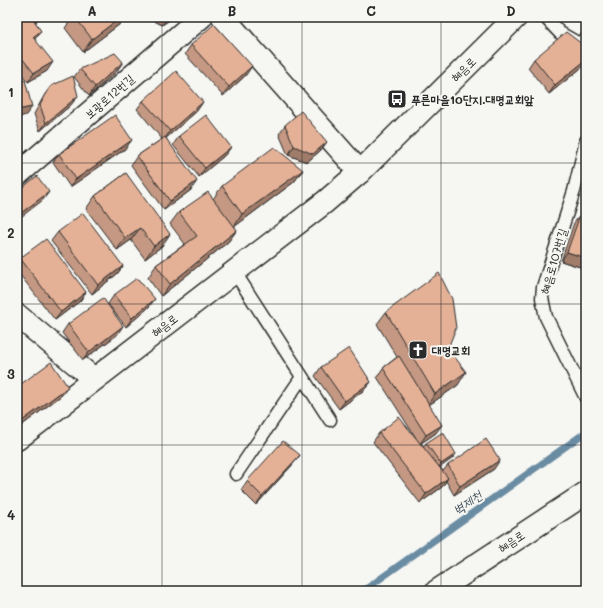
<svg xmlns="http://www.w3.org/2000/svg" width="603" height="608" font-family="Mali,'Poor Story',sans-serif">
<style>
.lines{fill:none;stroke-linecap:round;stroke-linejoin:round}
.stream{stroke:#6a8ca3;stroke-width:7}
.lane-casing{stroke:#2b2b2b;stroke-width:15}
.street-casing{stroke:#2b2b2b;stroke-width:25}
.secondary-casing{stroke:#2b2b2b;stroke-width:25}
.lane{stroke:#f6f6f2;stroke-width:12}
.street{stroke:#f6f6f2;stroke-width:22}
.secondary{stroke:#f6f6f2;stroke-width:22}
.wall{fill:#c49882;stroke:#2b2b2b}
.shaded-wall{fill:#a07c6a;stroke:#2b2b2b}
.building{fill:#e4b197;stroke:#2b2b2b}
.grid{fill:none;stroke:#2b2b2b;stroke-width:1;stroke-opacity:0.55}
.labels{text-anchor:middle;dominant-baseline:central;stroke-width:4;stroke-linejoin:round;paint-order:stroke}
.street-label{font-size:12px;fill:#2b2b2b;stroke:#f6f6f2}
.poi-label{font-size:12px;font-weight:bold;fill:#2b2b2b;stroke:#f6f6f2;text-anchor:start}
.water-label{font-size:13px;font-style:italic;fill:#45535d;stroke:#f6f6f2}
.neatline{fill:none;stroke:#2b2b2b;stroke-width:1.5}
.grid-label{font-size:13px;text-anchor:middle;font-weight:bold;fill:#2b2b2b}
</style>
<rect width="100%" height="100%" fill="#f6f6f2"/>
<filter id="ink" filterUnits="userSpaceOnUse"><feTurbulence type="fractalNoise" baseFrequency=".025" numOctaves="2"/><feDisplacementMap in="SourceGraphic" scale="8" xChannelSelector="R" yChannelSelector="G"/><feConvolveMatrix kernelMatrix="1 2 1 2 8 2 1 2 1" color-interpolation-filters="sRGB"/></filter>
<g filter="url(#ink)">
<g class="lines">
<!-- stream -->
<path class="stream" d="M363 591 586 432"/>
<!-- lane casing -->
<g class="lane-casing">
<g id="lane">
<path d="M545 17 560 33 579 44 586 39"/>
<path d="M586 141 574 191 543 287 542 298 546 317 586 398"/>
<path d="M234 271 330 420"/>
<path d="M236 474 302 377"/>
</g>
</g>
<!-- street casing -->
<g class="street-casing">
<g id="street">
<path d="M223 17 360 172"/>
<path d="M17 175 201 17"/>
<path d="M17 315 94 379"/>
<path d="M437 591 586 493"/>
</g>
</g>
<!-- secondary casing -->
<g class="secondary-casing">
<path id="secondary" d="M17 439 325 202 360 172 516 17"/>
</g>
<!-- lane -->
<use href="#lane" class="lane"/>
<!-- street -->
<use href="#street" class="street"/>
<!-- secondary -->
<use href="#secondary" class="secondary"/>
</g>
<!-- wall -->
<g class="wall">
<path d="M17 17H39L36 22 35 39 47 71 28 82 17 68Z"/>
<path d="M73 17H124L120 24 83 52 65 28Z"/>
<path d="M156 17H174L162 25 154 21Z"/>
<path d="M191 45 246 75 223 96 185 54Z"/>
<path d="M586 47V64L549 94 528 68 534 59Z"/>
<path d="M80 69 117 71 89 96 74 77Z"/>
<path d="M51 86 71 105 40 131 34 114 45 94Z"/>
<path d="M143 101 197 111 166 138 191 190 164 210 131 165 137 156 162 139 137 109Z"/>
<path d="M285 125 321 150 307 162 288 155 279 134Z"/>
<path d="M179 136 231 147 225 155 199 177 173 145Z"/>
<path d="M125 149 70 187 53 162 59 154Z"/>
<path d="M303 170 294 182 234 227 237 230 228 242 161 296 148 278 156 265 185 244 170 224 179 212 213 199 222 186Z"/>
<path d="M126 173 162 246 145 259 131 240 117 250 86 209 95 196Z"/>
<path d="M580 215 586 216V259L580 267 561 261 574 223Z"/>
<path d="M58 232 123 266 117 274 92 294 51 241Z"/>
<path d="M20 258 86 292 80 301 55 320 17 271V263Z"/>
<path d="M114 295 149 307 126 327 108 304Z"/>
<path d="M386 312 448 348 458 385 429 405 436 433 421 443 424 447 426 443 453 458 440 467 443 471 448 465 494 469 454 495 446 481 442 487 420 503 373 442 379 433 416 438 377 377 383 368 397 357 377 324Z"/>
<path d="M68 324 117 335 83 360 62 333Z"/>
<path d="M321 367 371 382 364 390 339 409 315 376Z"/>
<path d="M17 387 62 395 17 429Z"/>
<path d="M300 455 294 463 256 505 241 490 247 481Z"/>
</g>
<!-- shaded-wall -->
<g class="shaded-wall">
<path d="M37 17H39L35 22 34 20Z"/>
<path d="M121 17H124L120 24 83 52 92 39Z"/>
<path d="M167 17H174L162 25Z"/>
<path d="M41 31 35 39 33 37Z"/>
<path d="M586 60V64L549 94 555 85Z"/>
<path d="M53 62 47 71 28 82 34 73Z"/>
<path d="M123 62 117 71 89 96 95 87Z"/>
<path d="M252 66 246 75 223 96 229 87Z"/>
<path d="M78 96 71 105 40 131 46 123Z"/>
<path d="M203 102 197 111 164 140 170 131Z"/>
<path d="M32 107 26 115 17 118V110Z"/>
<path d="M132 140 125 149 70 187 76 179Z"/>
<path d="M327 142 321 150 307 162 288 155 294 146Z"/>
<path d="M231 147 225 155 199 177 205 168Z"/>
<path d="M303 170 294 182 234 227 242 214Z"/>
<path d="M197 181 191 190 164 210 170 201Z"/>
<path d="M49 192 43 200 17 220V216Z"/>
<path d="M140 228 131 240 117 250 125 238Z"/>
<path d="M237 230 228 242 161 296 170 284Z"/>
<path d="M170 234 162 246 145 259 154 246Z"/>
<path d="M567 252 586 258V259L580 267 561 261Z"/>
<path d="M123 266 117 274 92 294 98 285Z"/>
<path d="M86 292 80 301 55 320 61 312Z"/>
<path d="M155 299 149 307 126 327 132 318Z"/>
<path d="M123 326 117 335 83 360 89 352Z"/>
<path d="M466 372 458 385 426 407 435 394Z"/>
<path d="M371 382 364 390 339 409 345 401Z"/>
<path d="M68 387 62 395 17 429 22 421Z"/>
<path d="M442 425 436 433 420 444 426 435Z"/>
<path d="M456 454 453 458 438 469 441 464Z"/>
<path d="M300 455 294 463 256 505 262 496Z"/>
<path d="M500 460 494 469 454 495 460 486Z"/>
<path d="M448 478 442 487 420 503 426 494Z"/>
</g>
<!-- building -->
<g class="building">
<path d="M17 17H37L34 20 41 31 33 37 53 62 34 73 17 52Z"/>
<path d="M75 17H121L92 39Z"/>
<path d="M214 24 252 66 229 87 191 45Z"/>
<path d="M566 32 586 47V60L555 85 534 59Z"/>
<path d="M115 53 123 62 95 87 80 69Z"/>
<path d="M176 71 203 102 170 131 143 101Z"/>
<path d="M73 76 78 96 46 123 40 105 51 86Z"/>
<path d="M25 80 32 107 17 110V82Z"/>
<path d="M301 111 327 142 313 154 294 146 285 125Z"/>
<path d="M115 115 132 140 76 179 59 154Z"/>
<path d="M206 115 231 147 205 168 179 136Z"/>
<path d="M165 137 197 181 170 201 137 156Z"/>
<path d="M274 147 303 170 242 214 222 186Z"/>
<path d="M126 173 170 234 154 246 140 228 125 238 95 196Z"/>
<path d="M37 176 49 192 17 216V192Z"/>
<path d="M208 192 237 230 170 284 156 265 197 236 179 212Z"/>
<path d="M83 213 123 266 98 285 58 232Z"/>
<path d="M580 215 586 216V258L567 252Z"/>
<path d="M46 239 86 292 61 312 20 258Z"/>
<path d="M439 273 452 299 456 328 448 348 466 372 435 394 386 312Z"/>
<path d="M137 278 155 299 132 318 114 295Z"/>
<path d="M103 298 123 326 89 352 68 324Z"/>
<path d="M349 348 371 382 345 401 321 367Z"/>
<path d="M399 356 442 425 426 435 383 368Z"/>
<path d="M51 362 68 387 22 421 17 415V387Z"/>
<path d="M399 417 448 478 426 494 379 433Z"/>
<path d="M443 432 456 454 441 464 426 443Z"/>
<path d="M486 439 500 460 460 486 448 465Z"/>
<path d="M283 441 300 455 262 496 247 481Z"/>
</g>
</g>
<!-- grid -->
<path class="grid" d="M162 17V591M302 17V591M441 17V591M17 163H586M17 304H586M17 445H586"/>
<!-- icons -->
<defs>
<g id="bus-square" transform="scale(1)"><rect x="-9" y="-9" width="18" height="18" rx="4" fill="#2b2b2b" stroke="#f6f6f2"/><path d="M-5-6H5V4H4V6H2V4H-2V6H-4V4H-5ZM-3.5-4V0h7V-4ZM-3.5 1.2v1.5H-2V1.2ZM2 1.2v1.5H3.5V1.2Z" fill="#fff"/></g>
<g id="church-square" transform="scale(1)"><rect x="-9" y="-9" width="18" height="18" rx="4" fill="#2b2b2b" stroke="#f6f6f2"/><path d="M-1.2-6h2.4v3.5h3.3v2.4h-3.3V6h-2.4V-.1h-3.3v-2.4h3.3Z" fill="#fff"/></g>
</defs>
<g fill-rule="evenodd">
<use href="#bus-square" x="397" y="99"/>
<use href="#church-square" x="418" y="350"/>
</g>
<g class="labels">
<!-- street labels -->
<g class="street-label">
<text transform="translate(463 69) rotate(-45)">혜음로</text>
<text transform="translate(109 96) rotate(-41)">보광로12번길</text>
<text transform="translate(553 261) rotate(-74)">혜음로107번길</text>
<text transform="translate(164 325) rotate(-38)">혜음로</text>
<text transform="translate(511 541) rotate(-34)">혜음로</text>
</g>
<!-- poi labels -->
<g class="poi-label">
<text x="411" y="99">푸른마을10단지.대명교회앞</text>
<text x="432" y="350">대명교회</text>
</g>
<!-- water labels -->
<g class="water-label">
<text transform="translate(467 502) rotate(-35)">벽제천</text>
</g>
</g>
<!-- margin -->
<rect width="603" height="608" fill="none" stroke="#f6f6f2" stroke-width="44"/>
<rect x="22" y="22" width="559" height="564" class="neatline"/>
<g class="grid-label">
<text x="92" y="16">A</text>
<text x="232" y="16">B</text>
<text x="371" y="16">C</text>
<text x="511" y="16">D</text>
<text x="11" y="97">1</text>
<text x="11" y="238">2</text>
<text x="11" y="379">3</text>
<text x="11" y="520">4</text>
</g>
</svg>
